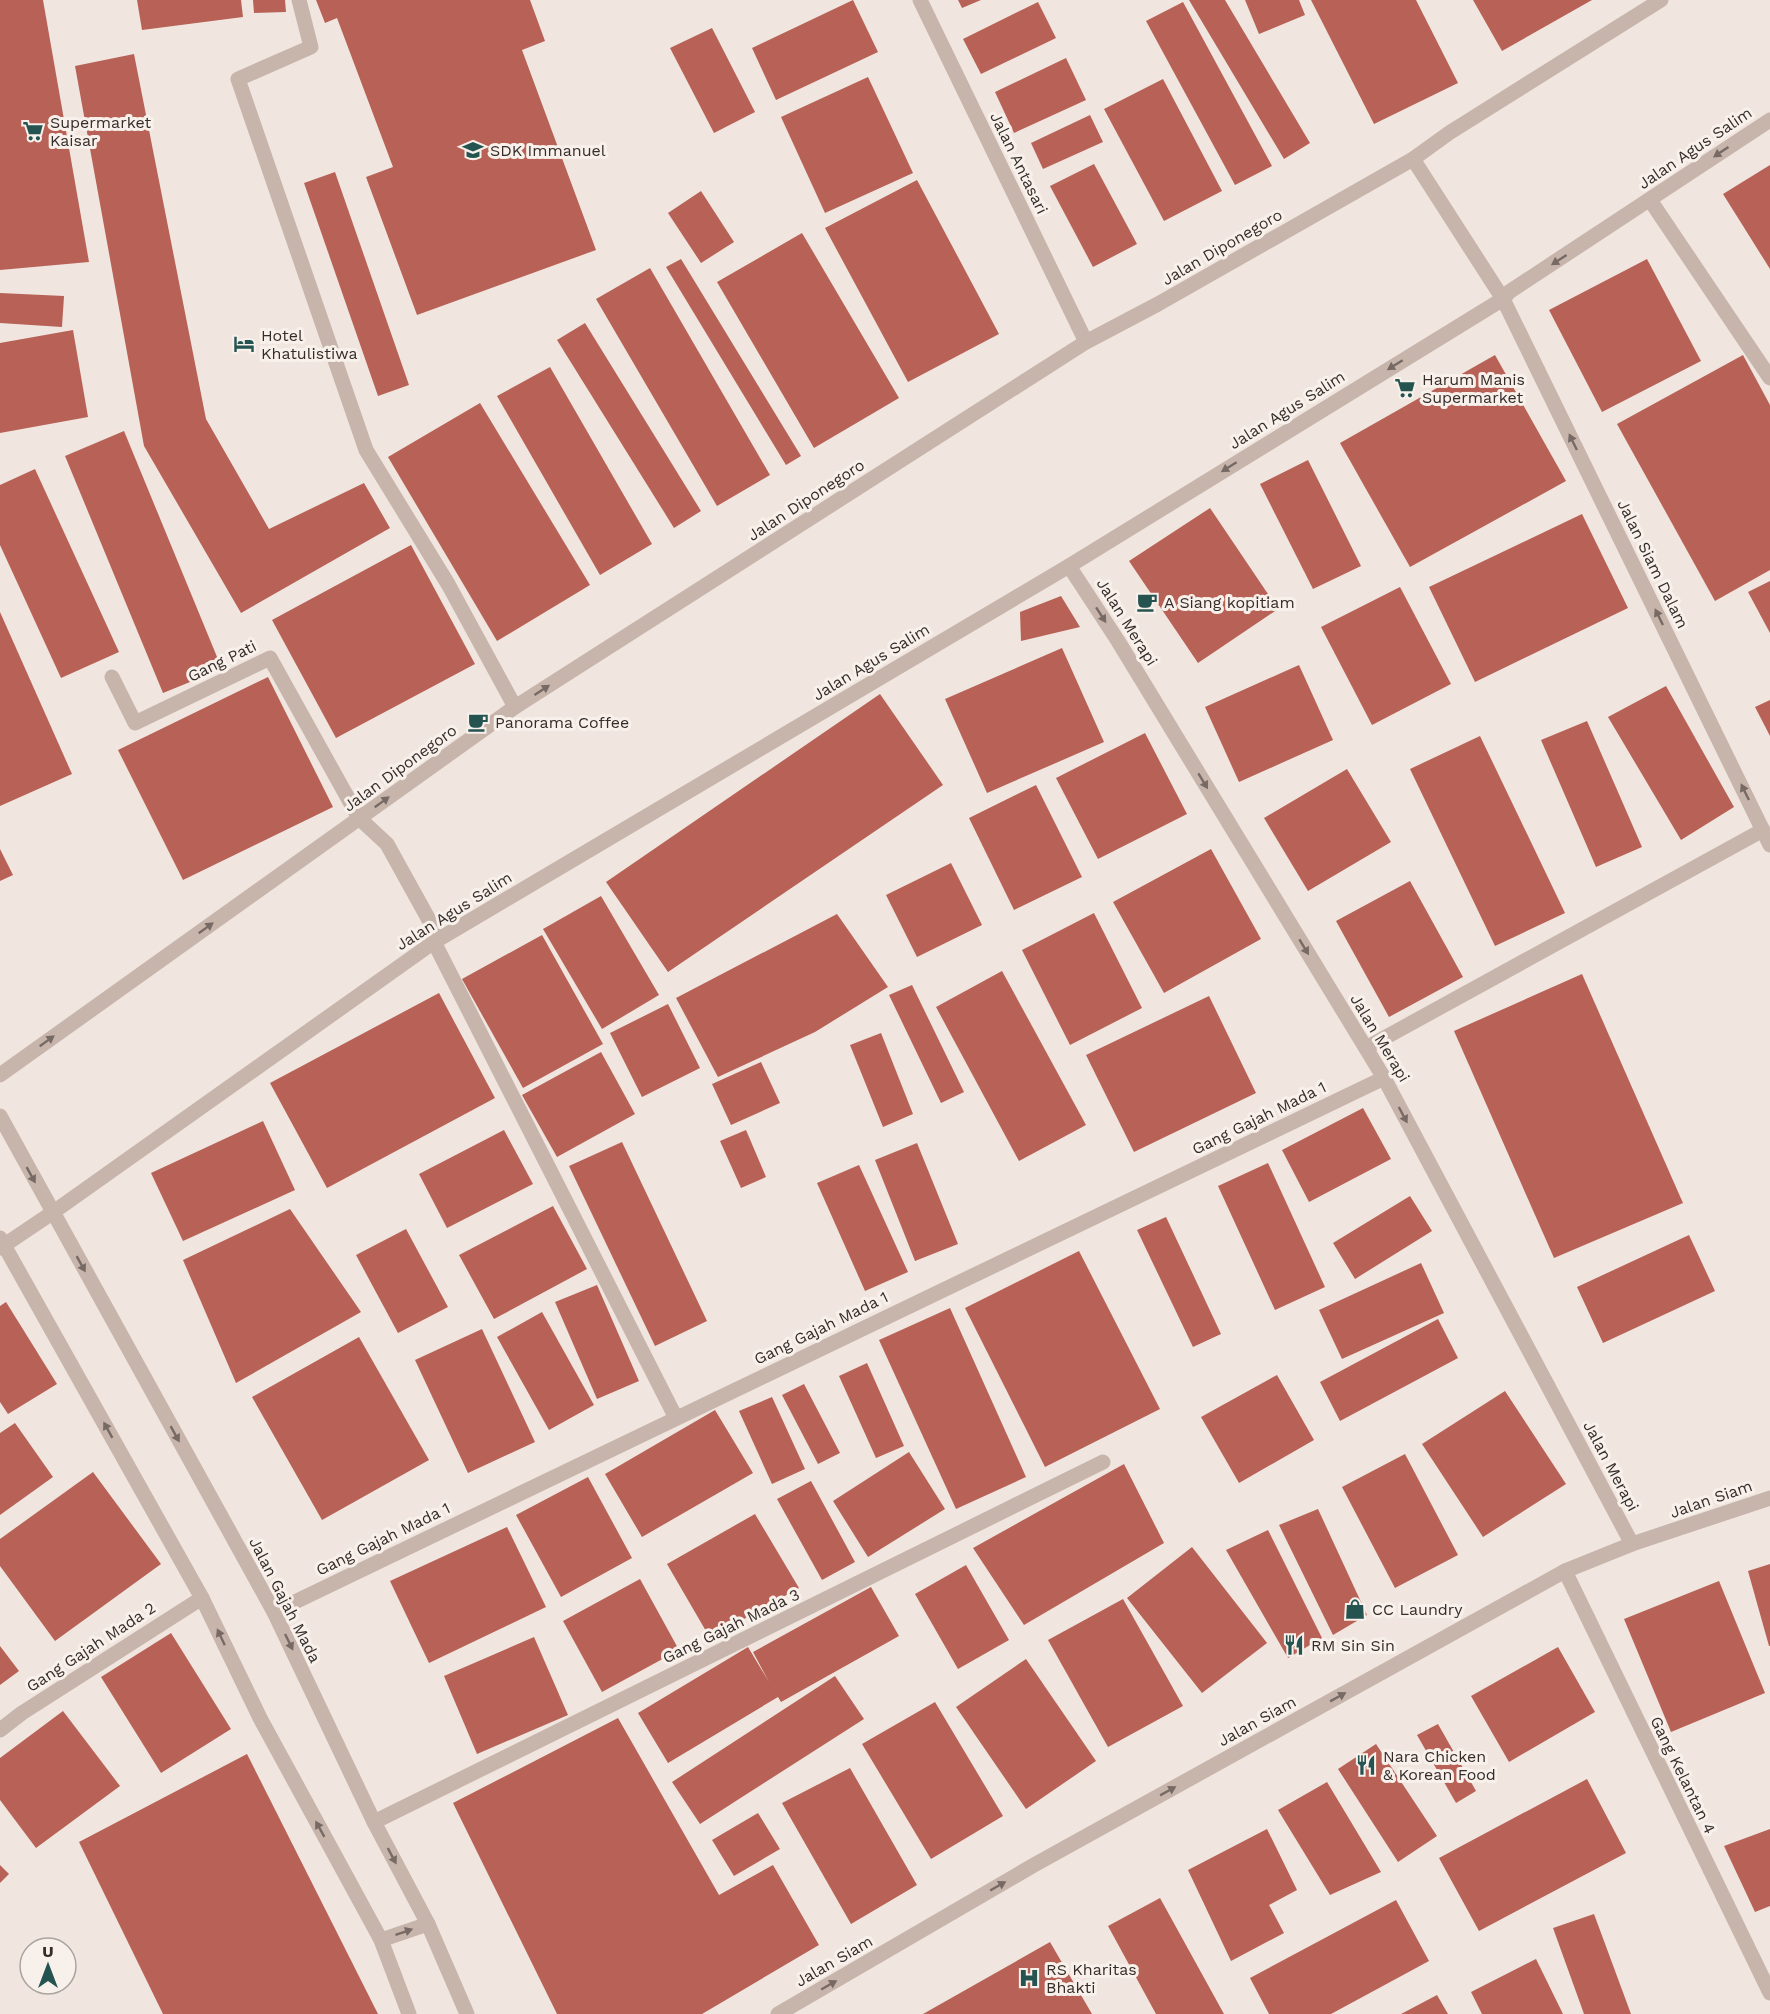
<svg xmlns="http://www.w3.org/2000/svg" width="1770" height="2014" font-family="'Work Sans',sans-serif">
<style>
.building{fill:#b86156}
.lines{fill:none;stroke-linecap:round;stroke-linejoin:round}
.service{stroke:#c7b5ac;stroke-width:15}
.minor{stroke:#c7b5ac;stroke-width:15}
.tertiary{stroke:#c7b5ac;stroke-width:15}
.oneway{fill:#776a64}
.labels{text-anchor:middle;dominant-baseline:central;stroke-width:6;stroke-linejoin:round;paint-order:stroke}
.poi-label{font-size:16px;fill:#362d2a;stroke:#f8f1eb;text-anchor:start}
.street-label{font-size:16px;fill:#362d2a;stroke:#f8f1eb}
</style>
<rect width="100%" height="100%" fill="#f0e6df"/>
<!-- building -->
<g class="building">
<path d="M0 0H43L89 262 0 270Z"/>
<path d="M137 0H241L243 17 142 30Z"/>
<path d="M253 0H285L286 12 254 13Z"/>
<path d="M316 0H530L545 41 522 50 596 250 417 315 366 177 393 167 337 18 325 23Z"/>
<path d="M853 0 878 52 776 100 752 48Z"/>
<path d="M958 0H981L962 8Z"/>
<path d="M1189 0H1225L1310 143 1284 159Z"/>
<path d="M1245 0H1299L1305 15 1259 34Z"/>
<path d="M1311 0H1416L1458 83 1374 124Z"/>
<path d="M1473 0H1592L1502 51Z"/>
<path d="M1038 2 1056 38 981 74 963 39Z"/>
<path d="M1183 2 1272 166 1235 185 1146 21Z"/>
<path d="M712 28 755 112 714 133 670 48Z"/>
<path d="M134 54 206 419 269 529 364 483 390 528 241 613 144 446 75 66Z"/>
<path d="M1066 58 1086 100 1014 133 995 92Z"/>
<path d="M868 77 913 173 825 213 781 117Z"/>
<path d="M1163 79 1222 191 1164 221 1104 109Z"/>
<path d="M1090 115 1103 142 1043 169 1031 143Z"/>
<path d="M1094 164 1137 244 1093 267 1050 186Z"/>
<path d="M1770 165V269L1723 194Z"/>
<path d="M335 172 409 385 378 396 304 183Z"/>
<path d="M917 180 999 334 908 382 825 228Z"/>
<path d="M701 191 734 242 701 263 668 213Z"/>
<path d="M802 233 899 398 814 448 717 282Z"/>
<path d="M681 259 801 456 786 465 666 267Z"/>
<path d="M1647 259 1701 361 1602 412 1549 310Z"/>
<path d="M650 268 770 475 717 506 596 299Z"/>
<path d="M0 293 64 296 62 327 0 323Z"/>
<path d="M585 323 701 511 674 528 557 340Z"/>
<path d="M73 330 88 417 0 433V343Z"/>
<path d="M1495 355 1566 481 1410 567 1340 443Z"/>
<path d="M1743 355 1770 405V570L1715 601 1617 424Z"/>
<path d="M550 367 652 544 600 575 497 396Z"/>
<path d="M480 403 590 585 497 641 388 457Z"/>
<path d="M124 431 222 669 163 693 65 456Z"/>
<path d="M1308 460 1361 566 1313 589 1260 484Z"/>
<path d="M35 469 119 652 61 678 0 545V485Z"/>
<path d="M1210 508 1278 609 1198 663 1129 561Z"/>
<path d="M1582 514 1628 608 1475 682 1429 587Z"/>
<path d="M411 545 475 664 336 738 272 620Z"/>
<path d="M1770 581V633L1748 592Z"/>
<path d="M1400 587 1451 684 1372 725 1321 627Z"/>
<path d="M1061 596 1080 627 1021 641 1020 612Z"/>
<path d="M0 612 72 774 0 806Z"/>
<path d="M1062 648 1104 742 987 793 945 699Z"/>
<path d="M1299 665 1333 740 1239 782 1205 707Z"/>
<path d="M268 677 333 807 183 880 118 750Z"/>
<path d="M1666 686 1734 807 1681 840 1608 717Z"/>
<path d="M880 694 943 785 668 972 606 882Z"/>
<path d="M1770 700V736L1755 707Z"/>
<path d="M1587 721 1642 847 1596 867 1541 740Z"/>
<path d="M1145 733 1187 814 1098 859 1056 778Z"/>
<path d="M1480 736 1565 913 1495 946 1410 769Z"/>
<path d="M1347 769 1391 842 1308 891 1264 818Z"/>
<path d="M1036 785 1082 877 1014 910 969 818Z"/>
<path d="M0 849 13 875 0 881Z"/>
<path d="M1211 849 1261 939 1164 993 1113 902Z"/>
<path d="M951 863 982 925 917 957 886 895Z"/>
<path d="M1410 881 1463 977 1389 1017 1336 921Z"/>
<path d="M601 896 659 995 602 1029 543 929Z"/>
<path d="M1094 913 1142 1008 1070 1045 1022 950Z"/>
<path d="M837 914 888 987 815 1032 718 1077 676 998Z"/>
<path d="M542 935 603 1044 523 1088 462 979Z"/>
<path d="M1002 971 1086 1125 1019 1161 936 1007Z"/>
<path d="M1582 974 1683 1203 1554 1258 1454 1031Z"/>
<path d="M912 985 964 1092 941 1103 889 995Z"/>
<path d="M439 993 495 1098 327 1188 270 1083Z"/>
<path d="M1209 996 1256 1093 1134 1152 1086 1055Z"/>
<path d="M668 1004 700 1068 642 1097 610 1033Z"/>
<path d="M881 1033 913 1114 883 1127 850 1045Z"/>
<path d="M601 1052 635 1114 557 1157 522 1095Z"/>
<path d="M761 1062 780 1103 731 1125 712 1084Z"/>
<path d="M1363 1108 1391 1159 1309 1202 1282 1150Z"/>
<path d="M263 1121 295 1190 183 1241 151 1173Z"/>
<path d="M504 1130 533 1184 447 1228 419 1174Z"/>
<path d="M746 1130 766 1177 741 1188 720 1141Z"/>
<path d="M622 1142 707 1321 655 1346 569 1166Z"/>
<path d="M917 1143 958 1244 915 1261 875 1160Z"/>
<path d="M1268 1163 1325 1287 1275 1310 1218 1186Z"/>
<path d="M859 1165 908 1272 865 1291 817 1183Z"/>
<path d="M1410 1196 1432 1231 1355 1279 1333 1243Z"/>
<path d="M553 1206 587 1269 494 1319 459 1255Z"/>
<path d="M290 1209 361 1312 236 1383 183 1260Z"/>
<path d="M1166 1217 1221 1334 1193 1347 1137 1230Z"/>
<path d="M406 1229 448 1307 398 1333 356 1255Z"/>
<path d="M1689 1235 1715 1291 1603 1343 1577 1287Z"/>
<path d="M1079 1251 1160 1409 1045 1467 965 1308Z"/>
<path d="M1421 1263 1444 1313 1342 1359 1319 1310Z"/>
<path d="M597 1285 639 1381 597 1399 555 1302Z"/>
<path d="M6 1302 57 1384 8 1414 0 1402V1306Z"/>
<path d="M950 1308 1026 1477 956 1509 879 1340Z"/>
<path d="M542 1312 594 1405 549 1430 497 1337Z"/>
<path d="M1438 1319 1458 1358 1340 1421 1320 1382Z"/>
<path d="M482 1329 535 1442 468 1473 415 1360Z"/>
<path d="M359 1337 429 1460 322 1520 252 1397Z"/>
<path d="M867 1363 904 1446 876 1458 839 1376Z"/>
<path d="M1277 1375 1314 1440 1239 1483 1201 1417Z"/>
<path d="M804 1384 840 1453 818 1464 782 1395Z"/>
<path d="M1505 1391 1566 1484 1483 1537 1422 1444Z"/>
<path d="M772 1397 805 1469 772 1484 739 1411Z"/>
<path d="M715 1410 753 1473 642 1537 605 1474Z"/>
<path d="M15 1423 53 1477 0 1515V1433Z"/>
<path d="M909 1452 945 1509 868 1557 833 1501Z"/>
<path d="M1405 1454 1458 1555 1395 1588 1342 1487Z"/>
<path d="M1124 1464 1164 1543 1024 1625 973 1548Z"/>
<path d="M93 1472 161 1564 55 1641 0 1566V1539Z"/>
<path d="M588 1477 632 1558 561 1597 516 1515Z"/>
<path d="M811 1481 855 1562 822 1580 777 1499Z"/>
<path d="M1318 1509 1367 1615 1333 1635 1279 1525Z"/>
<path d="M755 1514 799 1588 710 1638 667 1564Z"/>
<path d="M507 1527 546 1607 429 1663 390 1581Z"/>
<path d="M1268 1530 1322 1638 1288 1658 1226 1550Z"/>
<path d="M1192 1547 1267 1643 1202 1693 1127 1598Z"/>
<path d="M1770 1564V1646H1769L1748 1571Z"/>
<path d="M966 1565 1009 1640 958 1669 915 1594Z"/>
<path d="M640 1579 679 1650 602 1692 563 1621Z"/>
<path d="M1719 1581 1765 1693 1671 1732 1624 1619Z"/>
<path d="M871 1587 899 1636 781 1702 778 1697 668 1763 638 1713 748 1647 769 1682 753 1652Z"/>
<path d="M1123 1599 1183 1706 1108 1747 1048 1640Z"/>
<path d="M171 1633 231 1729 161 1773 101 1677Z"/>
<path d="M534 1637 568 1715 477 1754 444 1676Z"/>
<path d="M0 1646 19 1671 0 1685Z"/>
<path d="M1558 1647 1595 1712 1509 1762 1471 1696Z"/>
<path d="M1026 1659 1096 1761 1026 1809 956 1707Z"/>
<path d="M835 1676 864 1719 700 1824 672 1782Z"/>
<path d="M935 1702 1003 1816 931 1859 862 1744Z"/>
<path d="M63 1711 120 1786 36 1848 0 1800V1758Z"/>
<path d="M618 1718 719 1895 773 1865 819 1945 702 2014H557L453 1803Z"/>
<path d="M1438 1724 1476 1791 1456 1803 1417 1735Z"/>
<path d="M1376 1744 1437 1836 1398 1862 1338 1769Z"/>
<path d="M247 1754 378 2014H163L79 1842Z"/>
<path d="M850 1768 917 1885 851 1924 782 1803Z"/>
<path d="M1587 1779 1626 1853 1479 1931 1439 1858Z"/>
<path d="M1327 1782 1381 1872 1330 1895 1278 1810Z"/>
<path d="M758 1813 780 1849 734 1876 712 1840Z"/>
<path d="M1267 1829 1297 1890 1269 1905 1284 1933 1231 1961 1188 1870Z"/>
<path d="M1770 1829V1906L1755 1912 1724 1846Z"/>
<path d="M0 1865 9 1874 0 1883Z"/>
<path d="M1160 1898 1224 2014H1156L1108 1926Z"/>
<path d="M1396 1900 1429 1961 1331 2014H1269L1250 1978Z"/>
<path d="M1594 1914 1631 2014H1584L1553 1928Z"/>
<path d="M1050 1942 1092 2014H923Z"/>
<path d="M1536 1959 1563 2014H1482L1471 1992Z"/>
<path d="M1437 1995 1448 2014H1401Z"/>
</g>
<g class="lines">
<!-- service -->
<path class="service" d="M299 0 311 47 238 79 366 450 448 584 515 707"/>
<!-- minor -->
<g class="minor">
<path d="M920 0 1086 342"/>
<path d="M1413 159 1503 299 1770 845"/>
<path d="M1650 200 1770 378"/>
<path d="M1069 566 1118 641 1384 1078 1632 1544"/>
<path d="M112 677 135 723 270 658 359 818"/>
<path d="M434 942 676 1418"/>
<path d="M1366 1048 1763 830"/>
<path d="M1565 1571 1770 1993"/>
<path d="M274 1612 1384 1078"/>
<path d="M0 1730 22 1713 202 1598"/>
<path d="M374 1822 1103 1462"/>
<path d="M778 2014 1034 1865 1565 1571 1632 1544 1770 1498"/>
</g>
<!-- tertiary -->
<g class="tertiary">
<path d="M359 818 387 844 434 929V942"/>
<path d="M0 1075 515 707 1086 342 1158 304 1413 159 1449 133 1661 0"/>
<path d="M0 1116 274 1612 374 1822 428 1924 467 2014"/>
<path d="M0 1238 202 1598 260 1718 381 1940 409 2014"/>
<path d="M0 1248 52 1213 434 942 1069 566 1503 299 1509 292 1770 120"/>
<path d="M381 1940 428 1924"/>
</g>
</g>
<!-- one-way arrows -->
<defs><path id="oneway-solid" d="M-6-.8H1V-3.2L6.5 0L1 3.2V.8H-6Z" transform="scale(1.5)"/></defs>
<g class="oneway">
<use href="#oneway-solid" transform="translate(1721 152) rotate(146)"/>
<use href="#oneway-solid" transform="translate(1559 260) rotate(147)"/>
<use href="#oneway-solid" transform="translate(1395 365) rotate(148)"/>
<use href="#oneway-solid" transform="translate(1573 442) rotate(-116)"/>
<use href="#oneway-solid" transform="translate(1229 467) rotate(148)"/>
<use href="#oneway-solid" transform="translate(1101 615) rotate(57)"/>
<use href="#oneway-solid" transform="translate(1659 617) rotate(-116)"/>
<use href="#oneway-solid" transform="translate(542 690) rotate(-33)"/>
<use href="#oneway-solid" transform="translate(1203 781) rotate(59)"/>
<use href="#oneway-solid" transform="translate(1745 792) rotate(-116)"/>
<use href="#oneway-solid" transform="translate(382 802) rotate(-36)"/>
<use href="#oneway-solid" transform="translate(206 928) rotate(-36)"/>
<use href="#oneway-solid" transform="translate(1304 947) rotate(59)"/>
<use href="#oneway-solid" transform="translate(47 1041) rotate(-36)"/>
<use href="#oneway-solid" transform="translate(1403 1115) rotate(62)"/>
<use href="#oneway-solid" transform="translate(31 1175) rotate(61)"/>
<use href="#oneway-solid" transform="translate(81 1264) rotate(61)"/>
<use href="#oneway-solid" transform="translate(108 1430) rotate(-119)"/>
<use href="#oneway-solid" transform="translate(175 1434) rotate(61)"/>
<use href="#oneway-solid" transform="translate(221 1637) rotate(-115)"/>
<use href="#oneway-solid" transform="translate(289 1642) rotate(64)"/>
<use href="#oneway-solid" transform="translate(1338 1697) rotate(-29)"/>
<use href="#oneway-solid" transform="translate(1168 1791) rotate(-29)"/>
<use href="#oneway-solid" transform="translate(320 1829) rotate(-119)"/>
<use href="#oneway-solid" transform="translate(392 1856) rotate(62)"/>
<use href="#oneway-solid" transform="translate(998 1886) rotate(-30)"/>
<use href="#oneway-solid" transform="translate(404 1932) rotate(-19)"/>
<use href="#oneway-solid" transform="translate(829 1985) rotate(-30)"/>
</g>
<!-- icons -->
<defs>
<g id="supermarket-bare" transform="scale(1.62)"><path d="M-6-5.5h2.5l.6 2H6L4.5 2H-2.5L-4.4-4H-6ZM-1.5 3.2a1.3 1.3 0 1 0 .1 0ZM3 3.2a1.3 1.3 0 1 0 .1 0Z" fill="#255350" stroke="#f8f1eb" stroke-width="2.5" paint-order="stroke"/></g>
<g id="school-bare" transform="scale(1.62)"><path d="M0-5L7-2L0 1L-7-2ZM-4 1L0 2.5L4 1V4Q0 6-4 4Z" fill="#255350" stroke="#f8f1eb" stroke-width="2.5" paint-order="stroke"/></g>
<g id="hotel-bare" transform="scale(1.62)"><path d="M-6-4.5h1.5V1H6V5H4.5V3h-9V5H-6ZM-4 0a1.8 1.8 0 1 1 3.6 0ZM.5 0V-2.5h3Q6-2.5 6 0Z" fill="#255350" stroke="#f8f1eb" stroke-width="2.5" paint-order="stroke"/></g>
<g id="cafe-bare" transform="scale(1.62)"><path d="M-5.5-4.5H6V0H3Q3 3.5 0 3.5H-2.5Q-5.5 3.5-5.5 0ZM3-3.2v2h1.7v-2ZM-6 4.5H4V6H-6Z" fill="#255350" stroke="#f8f1eb" stroke-width="2.5" paint-order="stroke"/></g>
<g id="shop-bare" transform="scale(1.62)"><path d="M-5-2.5h2.3a2.7 3.5 0 0 1 5.4 0H5L5.5 6h-11ZM-1.5-2.5h3a1.5 2.3 0 0 0-3 0Z" fill="#255350" stroke="#f8f1eb" stroke-width="2.5" paint-order="stroke"/></g>
<g id="restaurant-bare" transform="scale(1.62)"><path d="M-5-6h1v4h1v-4h1v4h1v-4h1v5L-1.5 .5V6h-2V.5L-5-1ZM5-6V6H3V1.5H1.5Q1.5-4 5-6Z" fill="#255350" stroke="#f8f1eb" stroke-width="2.5" paint-order="stroke"/></g>
<g id="hospital-bare" transform="scale(1.62)"><path d="M-5-5h3v3.5h4V-5h3V5h-3V1.5h-4V5h-3Z" fill="#255350" stroke="#f8f1eb" stroke-width="2.5" paint-order="stroke"/></g>
</defs>
<g fill-rule="evenodd">
<use href="#supermarket-bare" x="33" y="131"/>
<use href="#school-bare" x="473" y="150"/>
<use href="#hotel-bare" x="244" y="344"/>
<use href="#supermarket-bare" x="1405" y="388"/>
<use href="#cafe-bare" x="1147" y="602"/>
<use href="#cafe-bare" x="478" y="722"/>
<use href="#shop-bare" x="1355" y="1609"/>
<use href="#restaurant-bare" x="1294" y="1645"/>
<use href="#restaurant-bare" x="1366" y="1765"/>
<use href="#hospital-bare" x="1029" y="1978"/>
</g>
<g class="labels">
<!-- poi labels -->
<g class="poi-label">
<text x="50" y="122">Supermarket<tspan x="50" dy="18">Kaisar</tspan></text>
<text x="490" y="150">SDK Immanuel</text>
<text x="261" y="335">Hotel<tspan x="261" dy="18">Khatulistiwa</tspan></text>
<text x="1422" y="379">Harum Manis<tspan x="1422" dy="18">Supermarket</tspan></text>
<text x="1164" y="602">A Siang kopitiam</text>
<text x="495" y="722">Panorama Coffee</text>
<text x="1372" y="1609">CC Laundry</text>
<text x="1311" y="1645">RM Sin Sin</text>
<text x="1383" y="1756">Nara Chicken<tspan x="1383" dy="18">&amp; Korean Food</tspan></text>
<text x="1046" y="1969">RS Kharitas<tspan x="1046" dy="18">Bhakti</tspan></text>
</g>
<!-- street labels -->
<g class="street-label">
<text transform="translate(1695 148) rotate(-34)">Jalan Agus Salim</text>
<text transform="translate(1019 163) rotate(64)">Jalan Antasari</text>
<text transform="translate(1222 247) rotate(-30)">Jalan Diponegoro</text>
<text transform="translate(1287 410) rotate(-32)">Jalan Agus Salim</text>
<text transform="translate(806 500) rotate(-33)">Jalan Diponegoro</text>
<text transform="translate(1653 564) rotate(64)">Jalan Siam Dalam</text>
<text transform="translate(1127 622) rotate(58)">Jalan Merapi</text>
<text transform="translate(222 661) rotate(-26)">Gang Pati</text>
<text transform="translate(871 662) rotate(-31)">Jalan Agus Salim</text>
<text transform="translate(400 768) rotate(-36)">Jalan Diponegoro</text>
<text transform="translate(454 911) rotate(-32)">Jalan Agus Salim</text>
<text transform="translate(1380 1038) rotate(59)">Jalan Merapi</text>
<text transform="translate(1259 1118) rotate(-26)">Gang Gajah Mada 1</text>
<text transform="translate(821 1328) rotate(-26)">Gang Gajah Mada 1</text>
<text transform="translate(1611 1466) rotate(62)">Jalan Merapi</text>
<text transform="translate(1711 1499) rotate(-19)">Jalan Siam</text>
<text transform="translate(383 1539) rotate(-26)">Gang Gajah Mada 1</text>
<text transform="translate(285 1600) rotate(63)">Jalan Gajah Mada</text>
<text transform="translate(731 1626) rotate(-26)">Gang Gajah Mada 3</text>
<text transform="translate(91 1647) rotate(-33)">Gang Gajah Mada 2</text>
<text transform="translate(1257 1721) rotate(-29)">Jalan Siam</text>
<text transform="translate(1683 1775) rotate(64)">Gang Kelantan 4</text>
<text transform="translate(834 1961) rotate(-30)">Jalan Siam</text>
</g>
</g>
<!-- north arrow -->
<g transform="translate(48 1966)"><circle r="28" fill="#f8f1eb" stroke="#aaa39e" stroke-width="1.5"/>
<path d="M0-4.5L10 22L0 15L-10 22Z" fill="#255350"/>
<text y="-9" font-size="16" font-weight="bold" text-anchor="middle" fill="#362d2a">U</text>
</g>
</svg>
